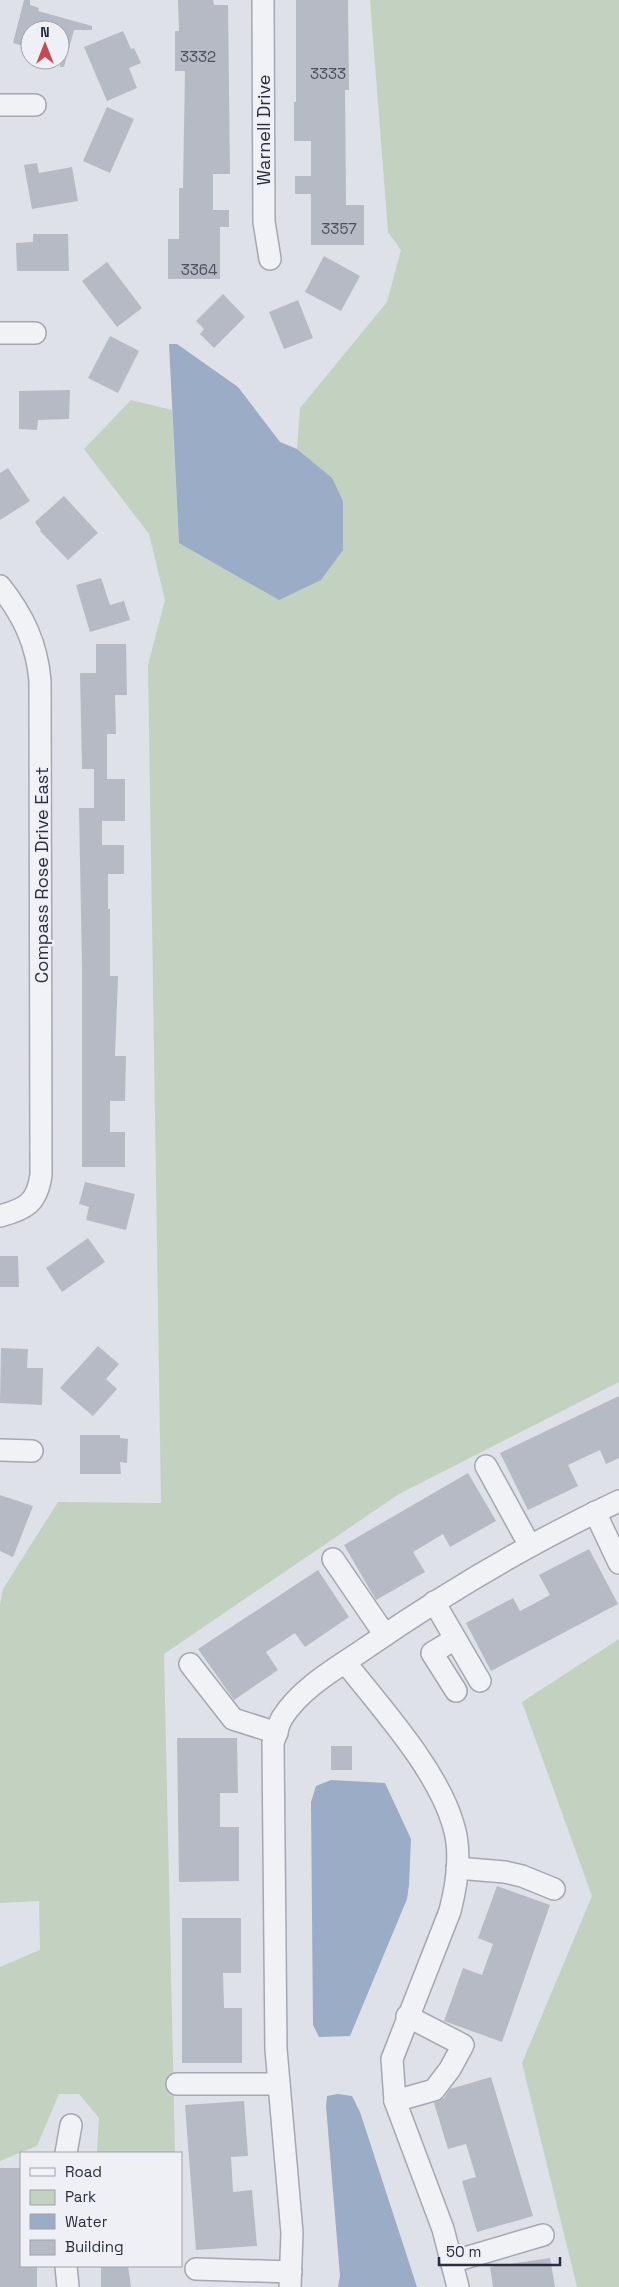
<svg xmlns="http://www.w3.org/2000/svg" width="619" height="2287" font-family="'Space Grotesk',sans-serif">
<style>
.green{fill:#c3d1c0}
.water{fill:#9aacc6}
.building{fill:#b6bac4}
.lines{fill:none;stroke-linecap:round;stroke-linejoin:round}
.minor-casing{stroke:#a4a8b1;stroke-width:24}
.minor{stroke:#f1f2f6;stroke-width:21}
.labels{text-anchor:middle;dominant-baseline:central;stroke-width:5;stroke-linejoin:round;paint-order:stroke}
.number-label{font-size:15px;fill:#4c515f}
.street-label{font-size:18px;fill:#282e3d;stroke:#eef0f5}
</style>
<rect width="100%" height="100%" fill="#dee1e7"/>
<!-- green -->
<g class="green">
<path d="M370 0H619V1382L399 1494 164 1654 175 2153H97L99 2118 79 2094H59L37 2146 0 2161V1967L40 1950 39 1901 0 1903V1605L3 1589 58 1502 161 1503 148 665 165 600 149 534 84 449 131 400 172 410 179 543 331 478 297 449 300 408 387 302 401 250 388 232Z"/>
<path d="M619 1639V2287H577L522 2063 592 1896 522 1702Z"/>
</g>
<!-- water -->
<g class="water">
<path d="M169 344H177L238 387 280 442 297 449 332 478 343 501V550L321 580 279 600 179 543Z"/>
<path d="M331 1780 385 1783 411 1839 409 1885 407 1899 350 2036 319 2037 313 2025 311 1802 316 1786Z"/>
<path d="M338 2094 352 2096 360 2112 417 2287H338L340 2276 326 2106 327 2096Z"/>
</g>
<!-- building -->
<g class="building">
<path d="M24 0H30V5L39 8 38 11 92 26V30H74L64 67H60V30H30V48L13 43Z"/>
<path d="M178 0H213L214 5H228L230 174H213V210H229V227H220V279H168V239H179V188H183L185 71H175V31H179Z"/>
<path d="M296 0H348L349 90H345L346 205H364V245H311V194H295V176H311V141H294V102H296Z"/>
<path d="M123 31 131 49 134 48 141 63 129 68 137 88 107 101 84 47Z"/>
<path d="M107 107 134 119 110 173 83 161Z"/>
<path d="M37 163 39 173 72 167 78 201 32 209 24 165Z"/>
<path d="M33 234H68L69 271H17L16 243 33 242Z"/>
<path d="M324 256 360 276 341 311 305 292Z"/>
<path d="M107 262 142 308 117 327 82 281Z"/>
<path d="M223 294 245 317 214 348 200 334 204 329 196 321Z"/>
<path d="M298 300 313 338 284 349 269 312Z"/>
<path d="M110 336 139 351 118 393 88 378Z"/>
<path d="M70 390 69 419 38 420 37 430 19 429V391Z"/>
<path d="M8 468 30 501 0 520V473Z"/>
<path d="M64 496 98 533 68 560 40 531 41 530 35 522Z"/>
<path d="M101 578 110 605 124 601 130 620 90 632 76 585Z"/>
<path d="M96 644H126L127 695H115L116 734H107V779H125V821H102V845H124V874H108V909H110V976H118L115 1056H126L125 1101H110V1132H125V1167H82V968L79 808H94V769H82L80 673H96Z"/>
<path d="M85 1182 135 1194 126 1230 86 1220 89 1207 79 1204Z"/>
<path d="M88 1238 105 1262 62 1292 46 1268Z"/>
<path d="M0 1256H18L19 1287H0Z"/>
<path d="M98 1346 119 1364 106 1379 117 1389 93 1416 60 1388Z"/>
<path d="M1 1348 28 1349 27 1368H43L42 1405 0 1403Z"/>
<path d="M619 1396V1458L606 1464 600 1450 568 1465 578 1486 528 1510 500 1453Z"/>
<path d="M80 1435H120V1438L128 1439 127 1463 120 1462 121 1474H80Z"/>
<path d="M468 1473 496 1521 450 1547 443 1534 413 1552 425 1572 376 1600 344 1545Z"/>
<path d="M0 1495 33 1506 13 1557 0 1551Z"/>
<path d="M589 1549 618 1604 491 1671 466 1623 513 1598 520 1611 550 1595 539 1575Z"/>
<path d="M318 1570 349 1617 305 1647 295 1633 266 1652 278 1670 234 1700 198 1649Z"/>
<path d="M177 1738H237L238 1793H220V1827H239V1881L179 1882Z"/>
<rect x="331" y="1746" width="21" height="24"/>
<path d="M497 1886 550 1905 502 2042 444 2021 463 1968 482 1975 493 1944 478 1938Z"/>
<path d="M182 1918H241V1973H223L224 2008H242V2063H182Z"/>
<path d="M491 2077 533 2216 477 2232 462 2181 476 2177 466 2144 448 2149 434 2103 444 2098 450 2089Z"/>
<path d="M244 2101 248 2156 231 2157 233 2192 252 2190 257 2246 196 2250 185 2105Z"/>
<path d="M0 2168H21V2266H37V2287H0Z"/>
<path d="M550 2258 555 2287H493L490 2267Z"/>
<path d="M101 2266H128L131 2287H101Z"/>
</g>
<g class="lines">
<!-- minor casing -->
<g class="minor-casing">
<g id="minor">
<path d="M263 0 264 222 270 259"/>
<path d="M0 105H35"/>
<path d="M0 333H35"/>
<path d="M0 586C23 615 37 644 40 681L41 1175C37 1203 26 1209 0 1216"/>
<path d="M0 1450 32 1451"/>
<path d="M486 1466 530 1546"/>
<path d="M595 1512 619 1563"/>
<path d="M333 1559 385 1635"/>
<path d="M434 1602 480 1681"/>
<path d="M455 1639 432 1653 456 1691"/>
<path d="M345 1662C381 1708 437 1769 453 1824 462 1851 457 1884 450 1911L392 2059 395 2101 443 2229 458 2287"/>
<path d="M190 1664 233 1719 277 1733"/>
<path d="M457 1868 505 1872 522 1876 554 1889"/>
<path d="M177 2084H279"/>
<path d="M395 2101 434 2090 450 2069 463 2045 407 2016"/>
<path d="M66 2153 71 2125"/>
<path d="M451 2262 543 2235"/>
<path d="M66 2266 68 2287"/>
<path d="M196 2269 291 2272"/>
<path d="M290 2287 292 2233 276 2049 273 1743C276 1735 278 1725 282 1718 301 1688 335 1669 363 1650 444 1594 529 1543 619 1501"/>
</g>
</g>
<!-- minor -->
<use href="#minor" class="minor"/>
</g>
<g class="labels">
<!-- number labels -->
<g class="number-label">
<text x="198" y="56">3332</text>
<text x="328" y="73">3333</text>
<text x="339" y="228">3357</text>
<text x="199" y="269">3364</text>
</g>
<!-- street labels -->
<g class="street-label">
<text transform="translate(263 130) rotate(-90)">Warnell Drive</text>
<text transform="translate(41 875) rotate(-90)">Compass Rose Drive East</text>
</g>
</g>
<!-- legend -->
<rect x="20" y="2152" width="162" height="115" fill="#eef0f5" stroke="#9fa2ab"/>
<rect x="30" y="2168" width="25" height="8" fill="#f1f2f6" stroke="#9fa2ab"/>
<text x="65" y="2177" font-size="15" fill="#282e3d">Road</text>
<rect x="30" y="2190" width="25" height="15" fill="#c3d1c0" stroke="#9fa2ab"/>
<text x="65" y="2202" font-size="15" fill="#282e3d">Park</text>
<rect x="30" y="2214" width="25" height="15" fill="#9aacc6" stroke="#9fa2ab"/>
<text x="65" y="2227" font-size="15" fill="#282e3d">Water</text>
<rect x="30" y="2240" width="25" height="15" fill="#b6bac4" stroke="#9fa2ab"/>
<text x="65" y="2252" font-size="15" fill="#282e3d">Building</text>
<!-- north arrow -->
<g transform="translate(45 45)"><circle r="24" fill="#eef0f5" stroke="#9fa2ab"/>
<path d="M0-4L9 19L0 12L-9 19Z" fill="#c84850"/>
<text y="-8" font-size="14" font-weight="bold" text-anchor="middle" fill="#282e3d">N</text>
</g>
<!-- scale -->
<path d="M439 2257v8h121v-8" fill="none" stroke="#282e3d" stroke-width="2.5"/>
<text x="446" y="2257" font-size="15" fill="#282e3d" stroke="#eef0f5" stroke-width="4" paint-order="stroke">50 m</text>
</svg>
